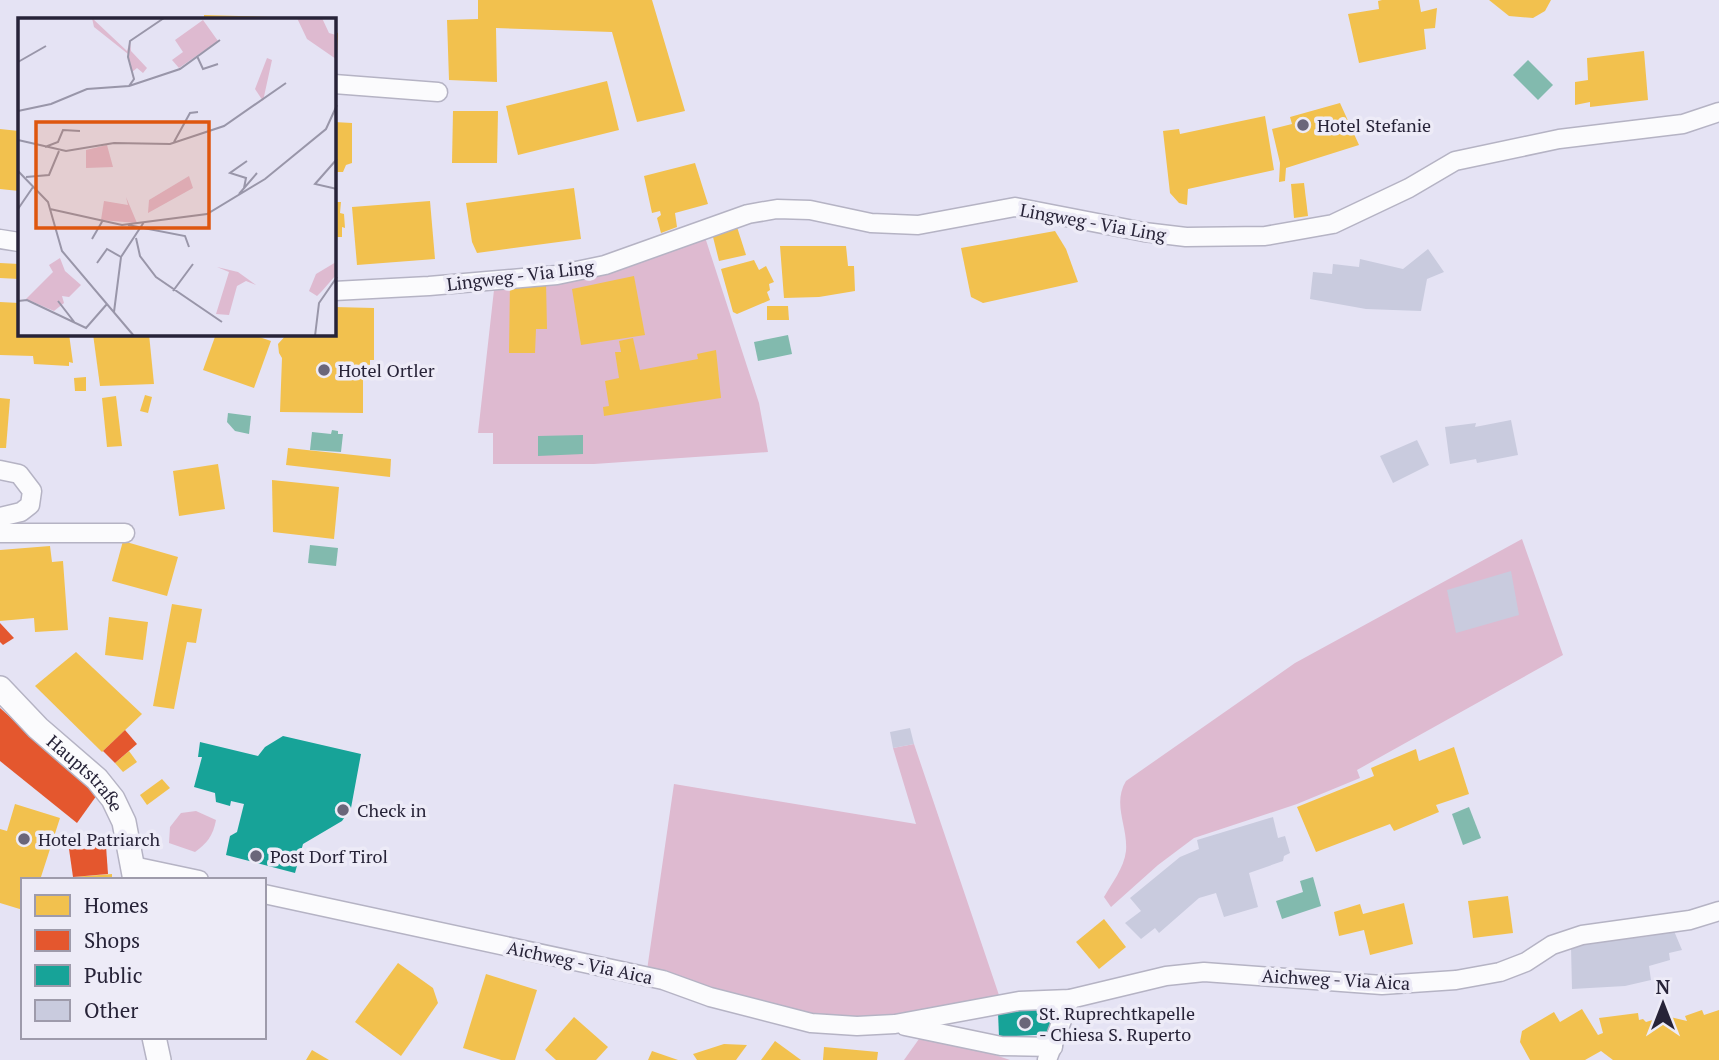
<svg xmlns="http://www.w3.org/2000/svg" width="1719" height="1060" font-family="'PT Serif',serif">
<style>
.green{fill:#debad0}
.water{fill:#82baae}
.homes{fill:#f2c14e}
.shops{fill:#e4572e}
.public{fill:#17a398}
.building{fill:#c9cbde}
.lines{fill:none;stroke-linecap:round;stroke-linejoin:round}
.minor-casing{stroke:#b5b3c4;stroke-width:21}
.tertiary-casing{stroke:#b5b3c4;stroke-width:26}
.minor{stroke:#fbfbfd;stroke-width:18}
.tertiary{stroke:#fbfbfd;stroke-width:23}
.poi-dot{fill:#6a667a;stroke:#edebf7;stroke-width:2.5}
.labels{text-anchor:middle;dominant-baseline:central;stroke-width:7;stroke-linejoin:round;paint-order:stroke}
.poi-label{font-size:18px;fill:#272338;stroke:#edebf7;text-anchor:start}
.street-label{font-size:18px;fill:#272338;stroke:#edebf7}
.inset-road{fill:none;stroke:#9996a9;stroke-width:2}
.view{fill:#de560e;fill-opacity:0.15;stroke:#de560e;stroke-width:3.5}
.inset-edge{fill:none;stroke:#272338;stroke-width:3.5}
</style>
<rect width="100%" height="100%" fill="#e5e3f4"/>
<!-- green -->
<g class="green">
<path d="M703 231 759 403 768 452 594 464H493V433H478L495 281 557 275Z"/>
<path d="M1522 539 1563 655 1357 770 1360 778 1297 804 1194 838 1158 865 1111 907 1104 897C1112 883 1124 868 1126 851 1128 826 1112 804 1126 781L1295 663Z"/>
<path d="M914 744 1002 1004 857 1026 646 977 674 784 916 824 893 748Z"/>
<path d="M196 811 216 820C213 836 207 843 195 852L169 843 170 827 181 813Z"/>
<path d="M919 1039 989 1053 1010 1060H904Z"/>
</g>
<!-- water -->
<g class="water">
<path d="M1528 60 1553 85 1538 100 1513 75Z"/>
<path d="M788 335 792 354 758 361 754 342Z"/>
<path d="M228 413 251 416 249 434 235 431 227 422Z"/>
<path d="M332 430 338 431V434H343L341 452 310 450 312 432 331 434Z"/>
<path d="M583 435V454L538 456V436Z"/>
<path d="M310 545 338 548 336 566 308 563Z"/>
<path d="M1469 807 1481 838 1463 845 1452 814Z"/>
<path d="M1313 877 1321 906 1282 919 1276 901 1303 892 1300 881Z"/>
</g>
<!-- homes -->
<g class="homes">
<path d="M478 0H652L685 111 637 122 612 32 496 28 497 82 449 80 447 20 478 19Z"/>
<path d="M1382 0H1419L1421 12 1437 8 1435 28 1424 29 1426 49 1359 63 1348 14 1379 9 1378 1Z"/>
<path d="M1489 0H1551L1545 11 1533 18 1509 16Z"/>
<path d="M204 15 271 17V19H204Z"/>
<path d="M334 32 338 33 336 75H334Z"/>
<path d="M1644 51 1648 100 1590 107V102L1575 105V82L1588 80 1587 58Z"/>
<path d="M607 81 619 130 518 155 506 106Z"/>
<path d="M1340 103 1359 145 1286 168 1285 181 1279 182 1280 163 1272 129 1292 124 1290 117Z"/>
<path d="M453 111H498L497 163H452Z"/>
<path d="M1265 116 1274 170 1188 189 1187 205 1179 203 1170 193 1163 131 1179 129 1180 134Z"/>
<path d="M334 122 352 123V163L346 165 343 172H334Z"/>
<path d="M0 129 19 131V191L0 189Z"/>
<path d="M695 163 708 204 675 213 677 227 661 233 657 218 661 215 660 211 652 213 644 176Z"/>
<path d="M1304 183 1308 216 1294 218 1291 184Z"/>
<path d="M574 188 581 239 477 253 472 242 466 203Z"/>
<path d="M430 201 435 259 357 265 352 207Z"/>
<path d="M334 202H341L340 213 344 214 345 228 342 227V237H334Z"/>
<path d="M737 227 746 255 719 261 712 233Z"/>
<path d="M1055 231 1066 249 1078 282 983 303 971 297 961 248Z"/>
<path d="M780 246H846L848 266H854L855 291 819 297 784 298Z"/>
<path d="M754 260 759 270 766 266 774 282 769 284 770 290 767 292 770 300 737 314 733 312 721 269Z"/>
<path d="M0 263 19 264V279L0 278Z"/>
<path d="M634 276 645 335 581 345 572 289Z"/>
<path d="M510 281H546L547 329H536L535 353H509Z"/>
<path d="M0 302 19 303V334H69L73 363 69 362V366L34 364 33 356 0 355Z"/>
<path d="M767 306H788L789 320H767Z"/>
<path d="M334 307 374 308V360H370V371H363V413L280 412 282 358 279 353 278 344 287 334H334Z"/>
<path d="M93 334H149L154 384 100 386Z"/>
<path d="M216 334H250L271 341 254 388 203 370Z"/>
<path d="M633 338 640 370 698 359 697 354 716 350 721 398 604 416 603 407 609 406 605 381 619 378 615 352H621L619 341Z"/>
<path d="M86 377V391H75L74 378Z"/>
<path d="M145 395 152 397 148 413 140 411Z"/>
<path d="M116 396 122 446 107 447 102 398Z"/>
<path d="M0 398 10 399 6 448H0Z"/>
<path d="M288 448 391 459 390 477 286 465Z"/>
<path d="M218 464 225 509 179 516 173 471Z"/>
<path d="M272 480 339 487 334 539 273 532Z"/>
<path d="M123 541 178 557 167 596 112 581Z"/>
<path d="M50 546 52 562 63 561 68 630 35 632 34 618 0 621V550Z"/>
<path d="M172 604 202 609 196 643 187 642 174 709 153 706Z"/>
<path d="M109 617 148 622 143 660 105 655Z"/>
<path d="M76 652 142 714 102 752 35 686Z"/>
<path d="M1454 747 1469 794 1436 805 1439 812 1394 831 1390 824 1316 852 1297 807 1374 776 1371 768 1416 749 1419 761Z"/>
<path d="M129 751 137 762 123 772 115 763Z"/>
<path d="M162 779 170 788 147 805 140 795Z"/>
<path d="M15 804 60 818 40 880H23V910L0 903V829L7 831Z"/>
<path d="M112 874V880H60V878Z"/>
<path d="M1508 896 1513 933 1473 938 1468 901Z"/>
<path d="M1404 903 1413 944 1370 955 1364 930 1339 936 1334 912 1360 904 1363 914Z"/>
<path d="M1104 919 1126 947 1099 969 1076 942Z"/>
<path d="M398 963 433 988 438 1003 401 1056 355 1022Z"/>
<path d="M486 974 537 990 515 1060H501L463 1048Z"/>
<path d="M1582 1009 1598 1035 1603 1033 1599 1018 1638 1013 1639 1020 1643 1019 1646 1022 1666 1016 1687 1021 1685 1016 1702 1010 1704 1015 1719 1010V1060H1613L1601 1051 1585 1060H1530L1520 1042 1522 1031 1554 1012 1560 1022Z"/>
<path d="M574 1017 608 1047 596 1060H556L545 1050Z"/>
<path d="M775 1041 801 1060H761Z"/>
<path d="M724 1044 747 1045 736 1060H697L693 1054Z"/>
<path d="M824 1047 878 1052 877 1060H823Z"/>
<path d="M312 1050 329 1060H306Z"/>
<path d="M652 1051 678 1060H648Z"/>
</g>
<!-- shops -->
<g class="shops">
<path d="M0 623 14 638 3 645 0 642Z"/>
<path d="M0 708 97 795 77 823 0 761Z"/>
<path d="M125 730 137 744 115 763 103 751Z"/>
<path d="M106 846 108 874 73 877 69 849Z"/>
</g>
<!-- public -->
<g class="public">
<path d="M283 736 361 754 351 808 342 821 303 844 295 873 226 855 230 836 237 832 244 804 231 801 230 806 216 802 215 793 194 787 202 757H198L200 742 258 756 265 747Z"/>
<path d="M1052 1009 1053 1034 999 1037 998 1012Z"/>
</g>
<!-- building -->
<g class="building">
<path d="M1428 249 1444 272 1427 279 1421 311 1366 309 1310 299 1313 272 1332 274 1333 264 1359 267 1360 259 1403 269Z"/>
<path d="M1511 420 1518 455 1477 463 1476 459 1450 464 1445 427 1476 423 1475 427Z"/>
<path d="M1417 440 1429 465 1393 483 1380 456Z"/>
<path d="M1511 571 1519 615 1456 633 1447 590Z"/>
<path d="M910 728 914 744 893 748 890 732Z"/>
<path d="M1273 817 1278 838 1285 836 1290 853 1284 856 1283 861 1249 873 1258 907 1224 917 1216 893 1199 898 1159 933 1155 928 1141 939 1125 923 1141 911 1130 898 1180 857 1199 849 1197 840Z"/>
<path d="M1674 931 1682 950 1669 953 1670 960 1649 966 1651 980 1625 986 1572 989 1571 947 1587 942 1643 937Z"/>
</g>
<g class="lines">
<!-- minor casing -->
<g class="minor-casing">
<g id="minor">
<path d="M334 84 438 92"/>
<path d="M0 239 19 242"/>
<path d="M334 291 429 286 557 275 605 265 748 214 777 209 810 210 871 223 918 225 1015 207 1144 232 1186 237 1265 236 1333 224 1409 188 1455 161 1559 139 1683 124 1719 112"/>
<path d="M0 470 19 474 32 491 30 505 21 512 0 517"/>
<path d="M0 533H125"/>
<path d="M133 866 199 880"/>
<path d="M264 894 663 980 710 997 811 1023 857 1026 895 1024 1019 1001 1070 999 1166 976 1204 972 1382 985 1456 980 1500 972 1526 962 1552 945 1582 935 1690 920 1719 911"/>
<path d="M905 1026 1001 1046 1053 1047"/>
<path d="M1047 1060 1070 999"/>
</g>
</g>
<!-- tertiary casing -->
<g class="tertiary-casing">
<g id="tertiary">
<path id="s1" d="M0 688 38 728 97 779 113 799 124 822 135 880"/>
<path d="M154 1037 159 1060"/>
</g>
</g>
<!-- minor -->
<use href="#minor" class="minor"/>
<!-- tertiary -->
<use href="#tertiary" class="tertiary"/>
</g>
<!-- markers -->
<g class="poi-dot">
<circle cx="1303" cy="125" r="7"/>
<circle cx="324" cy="370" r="7"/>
<circle cx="343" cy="810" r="7"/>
<circle cx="24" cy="839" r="7"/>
<circle cx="256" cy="856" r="7"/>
<circle cx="1025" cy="1023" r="7"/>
</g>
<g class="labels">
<!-- poi labels -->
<g class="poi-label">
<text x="1317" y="125">Hotel Stefanie</text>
<text x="338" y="370">Hotel Ortler</text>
<text x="357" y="810">Check in</text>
<text x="38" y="839">Hotel Patriarch</text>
<text x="270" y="856">Post Dorf Tirol</text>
<text x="1039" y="1013">St. Ruprechtkapelle<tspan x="1039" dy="21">- Chiesa S. Ruperto</tspan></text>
</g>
<!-- street labels -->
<g class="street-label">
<text transform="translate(1093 222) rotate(10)">Lingweg - Via Ling</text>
<text transform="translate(520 275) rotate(-7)">Lingweg - Via Ling</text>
<text stroke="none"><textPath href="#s1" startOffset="121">Hauptstraße</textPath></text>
<text transform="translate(580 962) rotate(12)">Aichweg - Via Aica</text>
<text transform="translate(1336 979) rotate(3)">Aichweg - Via Aica</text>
</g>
</g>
<!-- overview -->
<g transform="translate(18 18)">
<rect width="318" height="318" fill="#e5e3f4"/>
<path d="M74 0 109 33 112 23 113 33 129 50 125 55 119 50 114 54 110 36 76 9ZM279 0H304L311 15 318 17V41L289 21ZM185 2 200 23 161 50 154 42 165 34 157 22ZM249 40 254 42 245 83 237 71ZM89 127 95 149 68 150V132ZM171 158 175 170 130 195 131 182ZM108 179 119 205 83 202 86 183 110 187ZM42 240 47 253 63 267 51 279 44 278 46 285 36 293 8 281 35 254 31 247ZM318 244V257L304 273 299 278 291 273 298 256ZM199 249 220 254 238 267 228 263 219 268 211 297 198 296 211 254Z" fill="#debad0"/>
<path class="inset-road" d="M179 38 185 51 200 46M0 44 28 28M111 68 162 51 202 22M0 93 33 86 69 71 111 68 116 61 110 39 112 23 146 0M0 122 48 133 96 125 152 126 206 108 268 65M156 124 172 95 180 94M27 129 40 124 45 112 62 113M319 141 297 166 319 171M0 153 30 184 44 233 116 318M8 159 31 157 41 133M226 170 228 160 212 155 229 143M221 176 239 155M0 191 15 169M32 191 104 207 189 196 247 161 308 111 319 87M110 207 167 218 171 229M118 220 122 238 138 259 204 304M74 221 85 202M79 245 89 231 103 239M155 273 175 246M0 283 9 282 68 310 89 286M40 283 57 305M96 294 103 239 126 204M297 318 301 285 319 259"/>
<path class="view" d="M18 104H191V210H18Z"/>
<rect width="318" height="318" class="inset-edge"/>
</g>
<!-- legend -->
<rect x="21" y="878" width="245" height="161" fill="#edebf7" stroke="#9e9bab" stroke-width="2"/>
<rect x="35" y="895" width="35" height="21" fill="#f2c14e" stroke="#9e9bab" stroke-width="2"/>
<text x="84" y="913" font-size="21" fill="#272338">Homes</text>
<rect x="35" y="930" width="35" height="21" fill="#e4572e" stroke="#9e9bab" stroke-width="2"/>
<text x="84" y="948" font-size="21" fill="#272338">Shops</text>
<rect x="35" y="965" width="35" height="21" fill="#17a398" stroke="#9e9bab" stroke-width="2"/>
<text x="84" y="983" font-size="21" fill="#272338">Public</text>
<rect x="35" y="1000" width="35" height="21" fill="#c9cbde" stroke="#9e9bab" stroke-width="2"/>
<text x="84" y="1018" font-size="21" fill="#272338">Other</text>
<!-- north arrow -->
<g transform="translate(1663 1004)" stroke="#edebf7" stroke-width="5" paint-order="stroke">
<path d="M0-5L12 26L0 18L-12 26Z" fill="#272338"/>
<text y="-10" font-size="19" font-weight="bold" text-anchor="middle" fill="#272338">N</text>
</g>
</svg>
